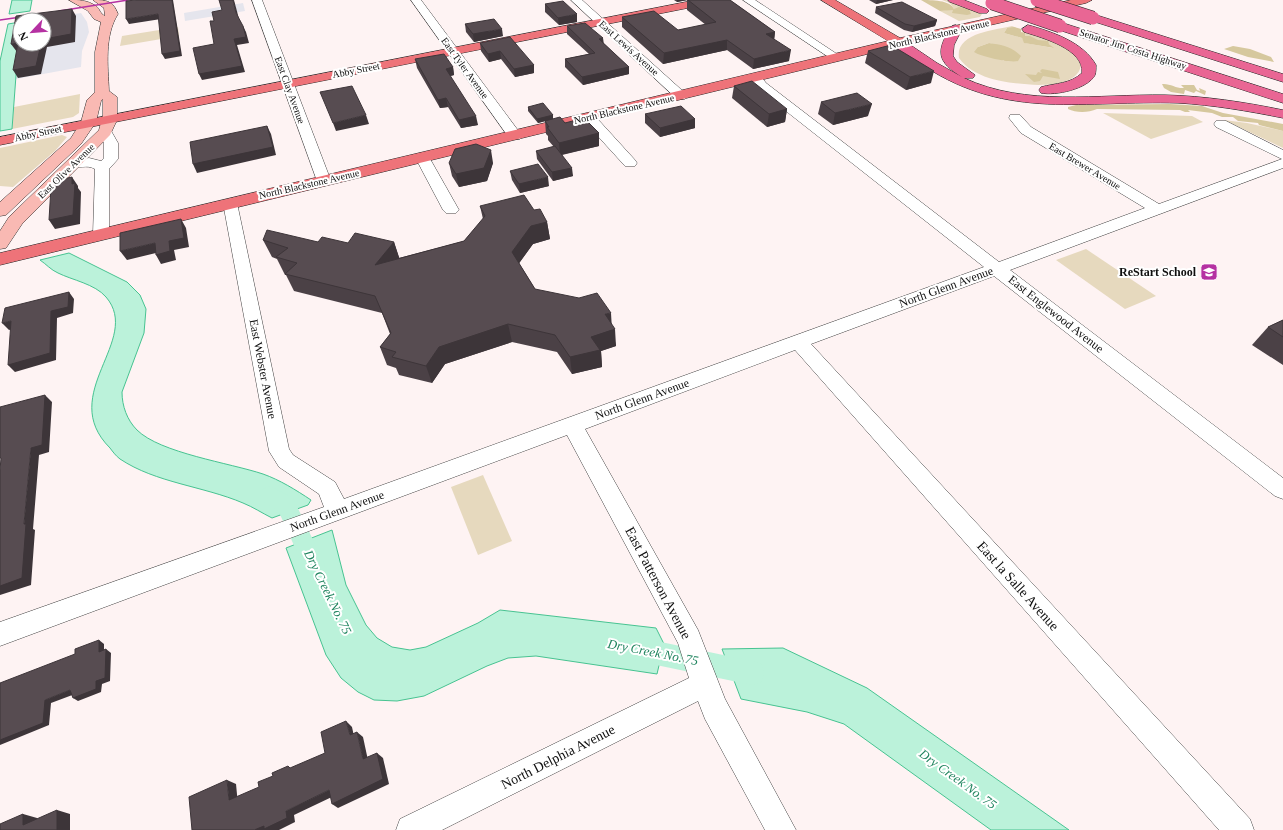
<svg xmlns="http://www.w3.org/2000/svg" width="1283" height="830" font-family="Georgia,serif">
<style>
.industrial{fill:#e5e5ed}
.green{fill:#e6d9be;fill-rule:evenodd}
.forest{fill:#d6c89e}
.water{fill:#bbf2da;stroke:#47c391}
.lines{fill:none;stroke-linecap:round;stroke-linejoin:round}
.canal{fill:#bbf2da;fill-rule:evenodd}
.minor-casing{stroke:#424242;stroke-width:1}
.secondary-casing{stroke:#313131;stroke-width:1}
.primary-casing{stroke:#202020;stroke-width:1}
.motorway-casing{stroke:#202020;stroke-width:1}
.minor{fill:#fff;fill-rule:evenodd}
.secondary{fill:#f9b9b3;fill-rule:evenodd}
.primary{fill:#ee7379;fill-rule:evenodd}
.motorway{fill:#e96694;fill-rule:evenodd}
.rail{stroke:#b531a2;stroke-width:1.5}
.motorway-bridge-casing{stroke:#202020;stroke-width:14;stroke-linecap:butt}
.motorway-bridge{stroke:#e96694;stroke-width:13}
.wall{fill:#4b4146}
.shaded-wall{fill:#3d3539}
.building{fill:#574c51;stroke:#3d3539}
.labels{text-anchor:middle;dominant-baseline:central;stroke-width:4;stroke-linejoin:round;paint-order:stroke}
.far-street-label{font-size:10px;fill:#0f0f0f;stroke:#fff}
.poi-label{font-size:12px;font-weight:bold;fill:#0f0f0f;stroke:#fff;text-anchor:end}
.street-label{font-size:12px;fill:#0f0f0f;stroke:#fff}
.water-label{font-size:13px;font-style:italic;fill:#1f845e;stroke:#fff}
.near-street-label{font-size:14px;fill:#0f0f0f;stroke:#fff}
</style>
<rect width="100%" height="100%" fill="#fef3f3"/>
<!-- industrial -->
<g class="industrial">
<path d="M243 3 245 11 185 21 184 13Z"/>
<path d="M81 13 87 22 89 32 82 51 81 67 16 79 20 37V44H44V20H35Z"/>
</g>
<!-- green -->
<g class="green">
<path d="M942 0H946L982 14 980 17 959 21 940 11 954 9 950 3Z"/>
<path d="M1012 26 1017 28H1007L1004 33 1022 38 1025 43 1053 48 1049 44 1024 36 1021 29C1042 37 1070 44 1081 64 1079 95 1008 84 989 78 977 74 966 68 959 58 955 33 995 30 1012 26ZM989 43 996 45 1004 61 978 47Z"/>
<path d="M178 27 179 36 120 46 122 36Z"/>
<path d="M80 94 79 113 73 117 12 129 14 107Z"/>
<path d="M1103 113 1192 116 1203 122 1151 139Z"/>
<path d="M1224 120 1247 123 1283 131V148Z"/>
<path d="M62 135 67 137 55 151 13 187 0 186V148Z"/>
<path d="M1086 249 1156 296 1125 309 1056 260Z"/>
<path d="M483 475 512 541 478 555 451 487Z"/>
</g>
<!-- forest -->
<g class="forest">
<path d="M921 0C932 0 950 0 954 9L959 7 969 9 971 14 967 15 952 13 953 10 940 11Z"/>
<path d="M1014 27 1021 29V32L1025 33V36H1030L1038 40 1048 41 1049 44 1054 48 1024 43 1022 38 1004 33 1007 28Z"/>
<path d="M989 43C1002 45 1011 46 1021 56L1018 61C1009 63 982 57 974 52L978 47Z"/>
<path d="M1233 46 1250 49 1271 57 1274 62 1248 57 1224 49Z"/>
<path d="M1042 69 1058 72 1060 79 1043 76 1040 81 1034 82 1025 74 1036 75 1038 72 1042 73 1040 71Z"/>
<path d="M1162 84C1170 83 1177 89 1184 88L1181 85H1194L1197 90 1200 91 1199 88 1206 91 1205 95 1196 91 1194 93 1185 90 1184 94 1171 92 1164 88Z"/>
<path d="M1170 104 1202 106 1223 113 1283 124V131L1259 125 1258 123 1238 121 1233 117H1222L1212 113 1188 110 1190 112H1185L1180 110 1097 109C1088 113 1076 113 1068 109V107L1076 105Z"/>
</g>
<!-- water -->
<g class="water">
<path d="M12 0H32L30 11 9 14Z"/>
<path d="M20 22 12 129 0 131V61L8 24Z"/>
<path d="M69 253 127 282 140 295 146 309 144 333 122 392C122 406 127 420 137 430 160 453 230 463 263 474 280 480 296 490 311 500L308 505 272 518C262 513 253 507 243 503 203 486 156 483 120 459 116 456 113 452 110 448 56 394 143 340 106 297 95 284 72 280 58 273 51 270 46 264 40 260Z"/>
<path d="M332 530 346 585 366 625 377 638 392 647 410 650 426 647 478 623 500 610 656 628 664 644 657 674 536 656 508 658 487 666 424 696 397 701 374 700 358 692 341 678 326 655 286 548Z"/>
<path d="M783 648 867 688 1069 830H991L844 724 807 712 741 699 722 649Z"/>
</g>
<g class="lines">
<!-- canal -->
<g class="canal">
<path d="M270 486 293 498 325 565 322 572 314 575 306 572 278 510 263 501 260 495 263 489Z"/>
<path d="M637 637 752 661 761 664 764 673 761 682 752 685 637 661 628 657 625 649 628 641Z"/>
</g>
<!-- minor casing -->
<g class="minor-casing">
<g id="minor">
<path d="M252 0H262L331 181 329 184H319L317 181Z"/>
<path d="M411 0H421L520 133 522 136 520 139H510Z"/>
<path d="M571 0H582L685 93 687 96 685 99H677Z"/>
<path d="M743 0H755L843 58 837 61 833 60Z"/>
<path d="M756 74 760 75 766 83 999 262 1145 208 1021 133 1009 118 1010 115H1020L1031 127 1159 204 1282 159 1216 127 1214 124 1216 121H1226L1283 150V168L1010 270 1283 478V499L1275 496 994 276 811 344 1250 819 1254 830H1219L795 350 585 429 698 630 725 699 796 830H765L705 719 698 701 442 830H396L400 819 689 678 678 643 567 435 0 646V622L324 507 319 494 279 467 269 451 223 203 225 200H235L237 203 289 449 293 455 335 482 344 499 984 267 758 89 750 78Z"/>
<path d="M589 114 594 115 635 160 637 163 635 166H625L584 121 583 118 584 115Z"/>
<path d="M105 128 110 129 118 143V159L109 169V235L107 238H95L93 235 95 169C87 164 78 169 69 167L67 164 69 161 89 158 101 161 104 158V143L98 132 100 129Z"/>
<path d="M422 153 427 154 429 157 459 210 456 213H446L443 210 415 157 417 154Z"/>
</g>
</g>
<!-- secondary casing -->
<g class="secondary-casing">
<path id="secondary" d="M69 0C79 0 87 0 96 6 100 9 100 14 105 16L104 8 93 0C107 0 113 1 118 14 104 36 108 66 109 91L117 97V120L110 135 22 224 6 248 0 249V231L9 217 99 130 103 115V99L101 101 96 122 81 144 6 215 0 216V202L71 138 81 122 87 100 95 92V52L101 22 94 19 88 11Z"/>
</g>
<!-- primary casing -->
<g class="primary-casing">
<g id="primary">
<path d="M696 0H719L713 3 0 145V137Z"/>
<path d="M821 0H835L900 38 1071 0H1092L1086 3 921 41 0 265V253L888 41Z"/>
</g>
</g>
<!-- motorway casing -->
<g class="motorway-casing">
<g id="motorway">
<path d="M948 0H964L987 9 989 11 987 13H979L950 2Z"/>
<path d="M1093 14 1283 74V82L1089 20 1087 18 1089 16Z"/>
<path d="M1060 22 1283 94V103L1056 29 1054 26Z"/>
<path d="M956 25 962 29 954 45 953 56 957 62 975 75 973 78H964C1026 107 1098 94 1165 95 1205 96 1244 102 1283 110V118C1248 111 1213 105 1178 103 1085 100 1008 121 924 66 914 60 900 53 893 43L895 40H903L937 63 962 77C937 62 935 51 952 26Z"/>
<path d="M1028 25C1053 32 1083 42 1096 65 1096 68 1096 72 1095 75 1088 89 1055 96 1041 93L1039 90 1041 87C1056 83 1070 84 1082 73 1084 49 1043 38 1024 32L1022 29Z"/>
</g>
</g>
<!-- minor -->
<use href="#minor" class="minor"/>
<!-- secondary -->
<use href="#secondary" class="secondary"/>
<!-- primary -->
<use href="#primary" class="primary"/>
<!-- motorway -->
<use href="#motorway" class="motorway"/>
<!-- rail -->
<g class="rail">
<path d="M59 11 128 0"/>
<path d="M0 20 28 16"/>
</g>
<!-- motorway-bridge casing -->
<g class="motorway-bridge-casing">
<g id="motorway-bridge">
<path d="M1037 0 1093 18"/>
<path d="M992 3 1060 26"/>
</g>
</g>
<!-- motorway-bridge -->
<use href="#motorway-bridge" class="motorway-bridge"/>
</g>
<!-- wall -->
<g class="wall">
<path d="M674 0H730L775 32 774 39 789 61 753 69 727 50 663 64 622 27V17L678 30 706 25 687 10V0L677 2Z"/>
<path d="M869 0H893L876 4Z"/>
<path d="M545 4 577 22 559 25 545 12Z"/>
<path d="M876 7 937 20 935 26 912 32 904 30 875 13Z"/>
<path d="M465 24 503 36 474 42 466 32Z"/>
<path d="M567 26 603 38V43L629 67V74L583 85 565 67V59L589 54 567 34Z"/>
<path d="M480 43 534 65V73L515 77 501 59 489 62 481 51Z"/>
<path d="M868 51 931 83 906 90 865 63Z"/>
<path d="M415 59 453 67 454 75 450 76 478 125 461 128 448 107 440 108 417 68Z"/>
<path d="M734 86 787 109 785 122 767 127 732 98Z"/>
<path d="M821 102 868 116 833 125 818 114Z"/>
<path d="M528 107 553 115V119L599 133V146L562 155 573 176 553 181 537 159 536 151 554 147 548 140V136L546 134 545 121 538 123 528 111Z"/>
<path d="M645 114 695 119V128L660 137 645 123Z"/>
<path d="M449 163H493L487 181 459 187 452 176Z"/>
<path d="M510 171 549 186 520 193 512 180Z"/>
<path d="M480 206 534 210 547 222 550 239 533 244 519 263 535 289 611 323 616 346 601 351 602 367 572 374 557 352 512 342 445 364 432 383 399 375 396 368 387 365 380 347 390 334 382 313 294 291 286 275H285L277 259 272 257 263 240 348 243 394 242 399 258 464 241 483 219Z"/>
<path d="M1283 320V365L1252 345 1268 327Z"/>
</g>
<!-- shaded-wall -->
<g class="shaded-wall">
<path d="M172 0H173L182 56 165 59 162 54Z"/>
<path d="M233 0H234L239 19 236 13Z"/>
<path d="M677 0H688L677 2Z"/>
<path d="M877 0H893L876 4Z"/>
<path d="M72 9 76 16 75 42 47 47 41 74 18 78 13 70 41 44H44V39Z"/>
<path d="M158 14 161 19 129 24 126 19Z"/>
<path d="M577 14V22L559 25 558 18Z"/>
<path d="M937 20 935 26 912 32 914 26Z"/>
<path d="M243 26 246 32 249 43 237 45 245 72 202 80 199 74 234 39Z"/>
<path d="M502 29 503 36 474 42 473 34Z"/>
<path d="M775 32 774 42 766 34Z"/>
<path d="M603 38 604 45 599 39Z"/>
<path d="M727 40V50L663 64 664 53Z"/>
<path d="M18 43 17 52 11 44Z"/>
<path d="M791 50 789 61 753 69 754 59Z"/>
<path d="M500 51 501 59 489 62 488 54Z"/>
<path d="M534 65V73L515 77 514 69Z"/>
<path d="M453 67 454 75 447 77 446 69Z"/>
<path d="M629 67V74L583 85 582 77Z"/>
<path d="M934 71 931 83 906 90 910 77Z"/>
<path d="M446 98 448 107 440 108 438 100Z"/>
<path d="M872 104 868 116 833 125 835 113Z"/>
<path d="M787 109 785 122 767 127 769 114Z"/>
<path d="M366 115 369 124 336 131 333 123Z"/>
<path d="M553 115V119L538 123 537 119Z"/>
<path d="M476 116 478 125 461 128 459 120Z"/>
<path d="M695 119V128L660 137V128Z"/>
<path d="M267 126 271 134 276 155 197 173 193 164Z"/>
<path d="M599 133V146L560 155 559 143Z"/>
<path d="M491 150 493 163 487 181 459 187 456 174Z"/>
<path d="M572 168 573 176 553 181 552 172Z"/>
<path d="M72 177 78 186V188L81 192 80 224 55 229 49 220 72 184Z"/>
<path d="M548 177 549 186 520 193 519 184Z"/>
<path d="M181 219 186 228 189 247 174 250 176 260 161 264 156 255 169 241Z"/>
<path d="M547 222 550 239 533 244 515 269 512 252 531 226Z"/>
<path d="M394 242 400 260 375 265Z"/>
<path d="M155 243 160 252 127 260 120 251Z"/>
<path d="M69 292 74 299 73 313 57 318 56 360 15 372 8 365 51 311Z"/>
<path d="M611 313 612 330 615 329 616 346 601 351 602 367 572 374 570 357 591 337 605 314Z"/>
<path d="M11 321 17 328 9 330 2 323Z"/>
<path d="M508 324 512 342 445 364 432 383 426 366 439 347Z"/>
<path d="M45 395 52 402 49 452 39 455 33 529 35 530 31 585 0 595V586L24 524 31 448Z"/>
<path d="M99 640 104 644V655L99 652Z"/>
<path d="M106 649 111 653 110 681 102 684 101 692 78 701 73 698 96 681Z"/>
<path d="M70 690 75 694 51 703 49 725 0 745V740L45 700Z"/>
<path d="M346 721 352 727 355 741 350 735Z"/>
<path d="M357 732 363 737 369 765 363 759Z"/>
<path d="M377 753 383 758 389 784 338 808 332 804Z"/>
<path d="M227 780 236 784 238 805 229 800Z"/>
<path d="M329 790 336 795 294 815 295 822 279 830H254L286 811Z"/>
<path d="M57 810 70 814V830H57Z"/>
<path d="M23 814 37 818 36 829 23 825Z"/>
</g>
<!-- building -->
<g class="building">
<path d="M136 0H172L180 51 162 54 158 14 126 19V1Z"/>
<path d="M219 0H233L236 13 243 26 246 37 234 39 242 66 199 74 193 48 214 44 210 21H214L212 12 222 10Z"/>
<path d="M688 0H730L775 32 766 34 791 50 754 59 727 40 664 53 622 17 654 11 678 30 716 22Z"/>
<path d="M563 1 577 14 558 18 545 4Z"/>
<path d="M902 2 937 20 914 26 905 24 876 7Z"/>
<path d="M72 9 71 34 44 39V20H20V44H41L36 66 13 70 18 43 11 44 16 16Z"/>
<path d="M494 19 502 29 473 34 465 24Z"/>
<path d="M585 23 603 38 599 39 629 67 582 77 565 59 595 53 567 26Z"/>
<path d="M510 37 534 65 514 69 500 51 488 54 480 43Z"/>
<path d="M891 45 934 71 910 77 868 51Z"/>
<path d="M444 54 453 67 446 69 476 116 459 120 446 98 438 100 415 59Z"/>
<path d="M752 81 787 109 769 114 734 86Z"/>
<path d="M352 86 366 115 333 123 320 92Z"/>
<path d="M857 93 872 104 835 113 821 102Z"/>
<path d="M543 103 553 115 537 119 528 107Z"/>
<path d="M681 106 695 119 660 128 645 114Z"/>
<path d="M560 117 565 123 584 118 599 133 559 143 547 127H549L545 121Z"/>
<path d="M267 126 273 147 193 164 190 142Z"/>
<path d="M476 144 491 150 484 168 456 174 449 163 455 149Z"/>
<path d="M555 146 572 168 552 172 536 151Z"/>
<path d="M538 164 548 177 519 184 510 171Z"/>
<path d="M72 177V184L75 183 73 215 49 220 51 187H55V181Z"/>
<path d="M524 195 534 210 540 209 547 222 531 226 512 252 535 289 579 298 597 293 611 313 605 314 615 329 591 337 600 350 570 357 555 335 508 324 439 347 426 366 392 357 396 352 380 347 391 333 375 296 285 274 297 263 276 257 288 248 263 240 267 230 318 242 322 237 348 243 355 233 394 242 375 265 464 241 485 216 480 206Z"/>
<path d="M181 219 184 238 169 241 170 251 156 255 155 243 120 251V233Z"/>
<path d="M69 292 68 307 51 311 50 353 8 365 11 321 2 323 5 308Z"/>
<path d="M1283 320V337L1268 327Z"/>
<path d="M45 395 42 445 31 448 24 524H26L22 578 0 586V470L1 458H0V407Z"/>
<path d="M99 640V652L106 649 105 678 96 681V689L73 698 70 690 45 700 43 723 0 740V683L75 654V649Z"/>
<path d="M346 721 350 735 357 732 363 759 377 753 383 779 332 804 329 790 286 811 287 818 264 829V826L254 830H192L189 797 227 780 229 800 259 787 258 782 273 776 272 773 288 766 290 768 325 753 321 732Z"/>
<path d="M57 810V830H0V824L23 814V825Z"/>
</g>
<!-- icons -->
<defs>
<g id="school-square" transform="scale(0.9)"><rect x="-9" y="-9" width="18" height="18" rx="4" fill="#b531a2" stroke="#fff"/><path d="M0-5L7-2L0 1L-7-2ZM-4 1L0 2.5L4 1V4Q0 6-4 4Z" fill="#fff"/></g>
</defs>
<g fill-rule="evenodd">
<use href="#school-square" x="1209" y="272"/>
</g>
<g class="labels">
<!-- far-street labels -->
<g class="far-street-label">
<text transform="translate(939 34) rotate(-13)">North Blackstone Avenue</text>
<text transform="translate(629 48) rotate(42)">East Lewis Avenue</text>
<text transform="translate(1133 49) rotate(18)">Senator Jim Costa Highway</text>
<text transform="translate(465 68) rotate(54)">East Tyler Avenue</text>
<text transform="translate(356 70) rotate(-11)">Abby Street</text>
<text transform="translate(290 90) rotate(70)">East Clay Avenue</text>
<text transform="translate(624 109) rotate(-13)">North Blackstone Avenue</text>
<text transform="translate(38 133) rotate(-12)">Abby Street</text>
<text transform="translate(1085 166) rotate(31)">East Brewer Avenue</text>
<text transform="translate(66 171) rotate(-44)">East Olive Avenue</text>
<text transform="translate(309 184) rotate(-13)">North Blackstone Avenue</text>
</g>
<!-- poi labels -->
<g class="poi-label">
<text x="1196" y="272">ReStart School</text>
</g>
<!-- street labels -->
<g class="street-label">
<text transform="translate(946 287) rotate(-20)">North Glenn Avenue</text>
<text transform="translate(1056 314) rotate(38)">East Englewood Avenue</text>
<text transform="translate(263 369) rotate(79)">East Webster Avenue</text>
<text transform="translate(642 399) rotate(-20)">North Glenn Avenue</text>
<text transform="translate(337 511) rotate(-20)">North Glenn Avenue</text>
</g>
<!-- water labels -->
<g class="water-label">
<text transform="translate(328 592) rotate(64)">Dry Creek No. 75</text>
<text transform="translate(653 652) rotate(11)">Dry Creek No. 75</text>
<text transform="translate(958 779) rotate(36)">Dry Creek No. 75</text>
</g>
<!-- near-street labels -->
<g class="near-street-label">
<text transform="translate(658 583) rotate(62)">East Patterson Avenue</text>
<text transform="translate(1018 586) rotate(48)">East la Salle Avenue</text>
<text transform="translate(558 757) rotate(-27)">North Delphia Avenue</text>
</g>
</g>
<!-- north arrow -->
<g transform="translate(32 32) rotate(244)"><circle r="19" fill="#ffffff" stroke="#9f9f9f"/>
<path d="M0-3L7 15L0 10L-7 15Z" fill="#b531a2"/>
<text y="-6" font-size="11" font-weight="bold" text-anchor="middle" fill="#0f0f0f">N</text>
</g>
</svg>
